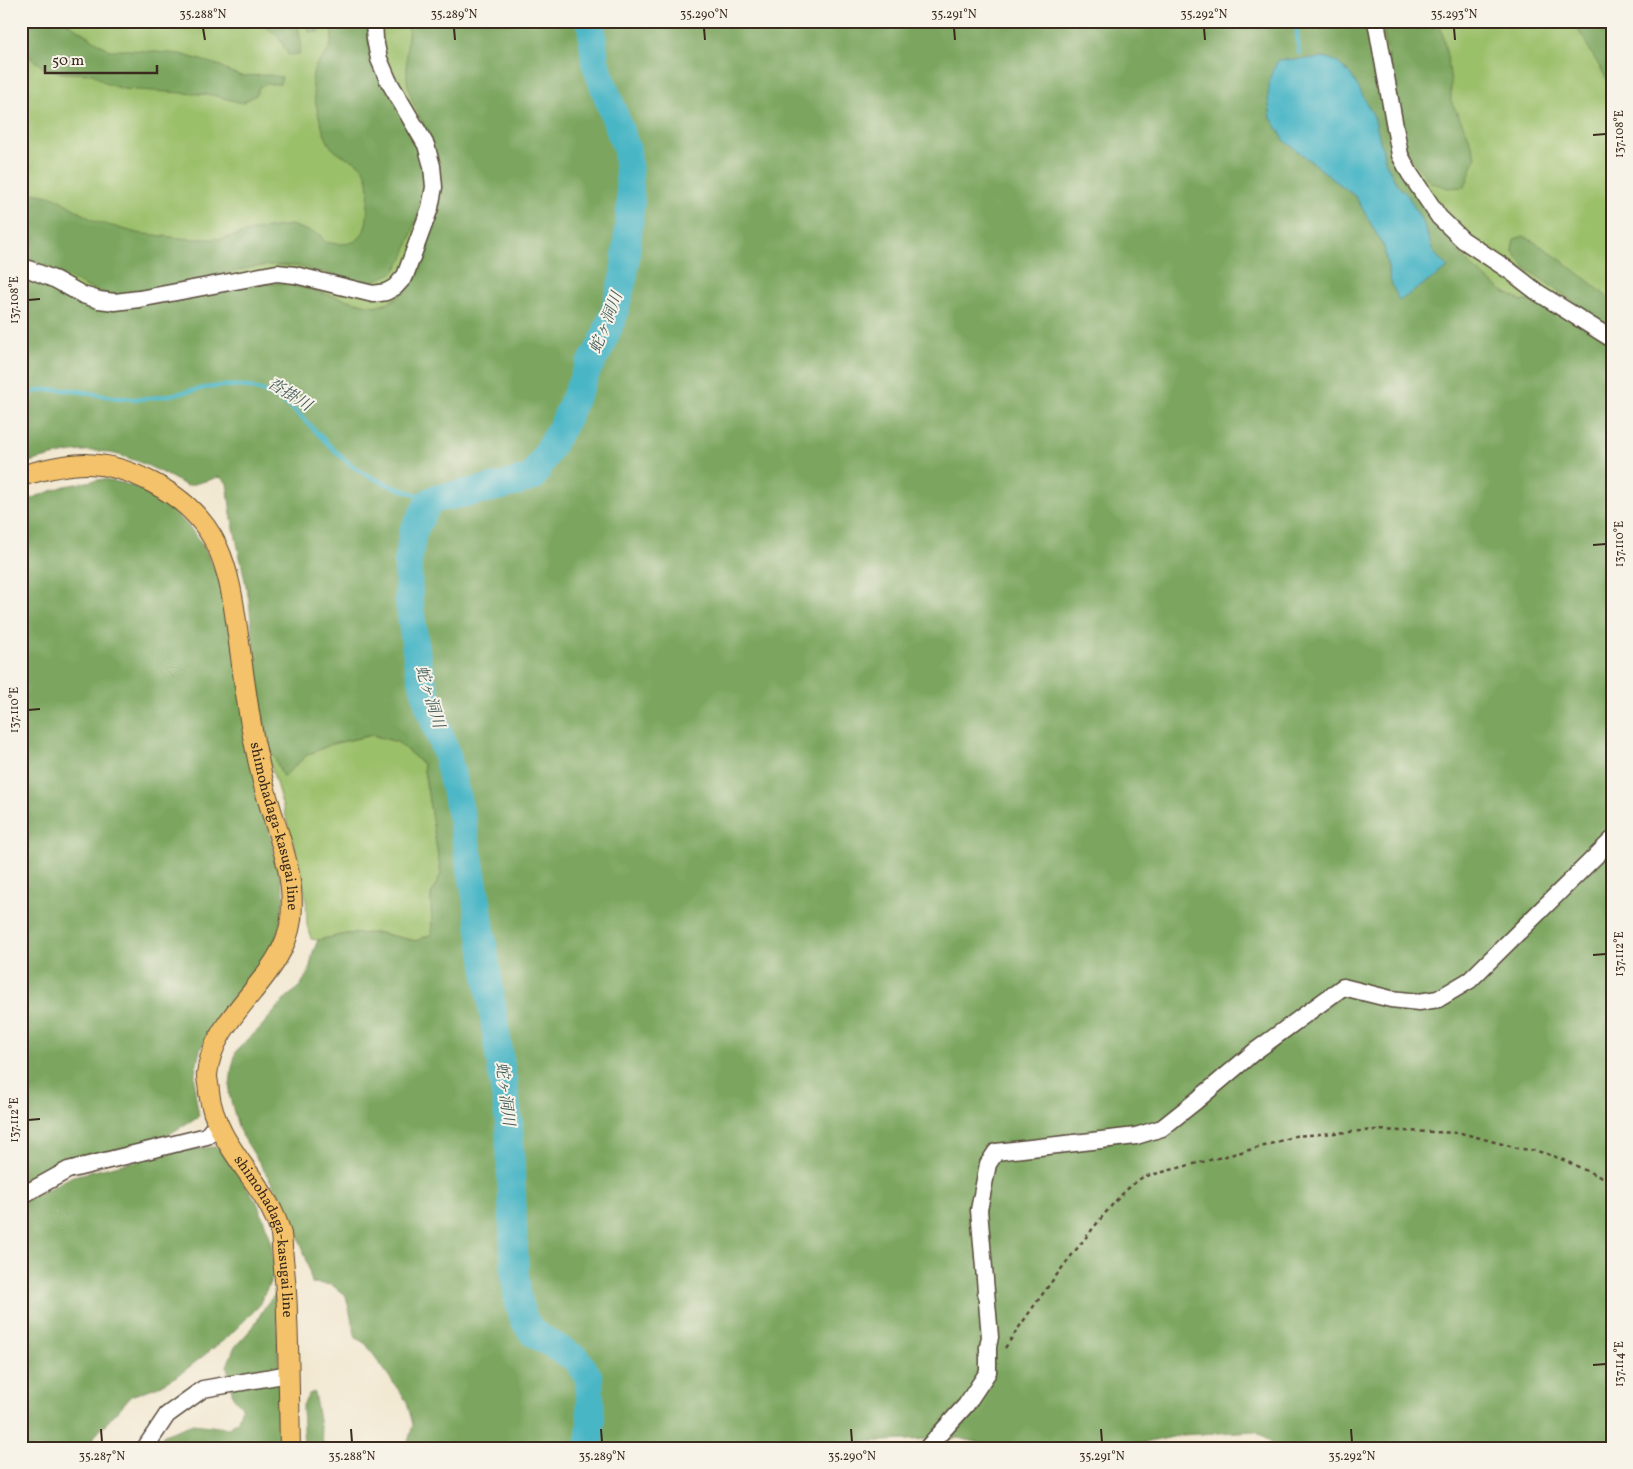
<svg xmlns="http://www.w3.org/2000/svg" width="1633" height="1469" font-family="Vollkorn,'Noto Serif JP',serif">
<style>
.green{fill:#9bc06b;stroke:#6b7544}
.forest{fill:#7ca65f;stroke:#5c683e;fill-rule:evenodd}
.water{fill:#4ab6c6;stroke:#427072}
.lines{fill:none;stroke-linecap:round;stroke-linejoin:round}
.stream{stroke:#4ab6c6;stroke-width:4.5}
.river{stroke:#4ab6c6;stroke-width:28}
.minor-casing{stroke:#564639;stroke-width:19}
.major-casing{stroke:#564639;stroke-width:22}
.path{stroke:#564639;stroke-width:2.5;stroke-dasharray:4 4;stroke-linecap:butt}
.minor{stroke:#fff;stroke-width:16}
.major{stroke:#f3c26a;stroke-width:20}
.ticks{fill:none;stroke:#3b2a1e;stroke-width:2}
.labels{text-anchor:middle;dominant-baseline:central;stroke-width:4;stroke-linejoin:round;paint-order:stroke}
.street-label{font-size:15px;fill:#3b2a1e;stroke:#f7f3e8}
.water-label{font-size:16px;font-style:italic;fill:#405b59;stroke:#f7f3e8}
.neatline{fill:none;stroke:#3b2a1e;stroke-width:2}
.ticks-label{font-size:12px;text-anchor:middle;fill:#3b2a1e}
</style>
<rect width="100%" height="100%" fill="#f7f3e8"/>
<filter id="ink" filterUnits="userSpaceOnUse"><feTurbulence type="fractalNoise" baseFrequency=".02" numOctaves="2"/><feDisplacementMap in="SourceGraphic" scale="10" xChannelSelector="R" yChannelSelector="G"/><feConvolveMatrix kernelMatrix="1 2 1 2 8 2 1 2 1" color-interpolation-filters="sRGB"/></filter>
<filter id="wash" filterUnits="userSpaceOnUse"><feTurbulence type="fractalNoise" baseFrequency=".0096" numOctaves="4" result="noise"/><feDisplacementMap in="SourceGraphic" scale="20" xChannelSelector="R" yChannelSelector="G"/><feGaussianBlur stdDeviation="1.12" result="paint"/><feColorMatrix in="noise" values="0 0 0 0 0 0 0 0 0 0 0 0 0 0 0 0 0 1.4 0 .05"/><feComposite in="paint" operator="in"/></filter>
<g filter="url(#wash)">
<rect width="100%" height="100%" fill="#f2e8d1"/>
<!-- green -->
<g class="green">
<path d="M21 21H407L431 140 439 202 414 277 403 293 391 301 375 306 367 305 284 283 251 286 138 306 21 273Z"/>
<path d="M1371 21H1612V342L1542 302 1521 301 1501 290 1477 271 1461 255 1415 186Z"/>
<path d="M258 694 271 749 283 777 307 755 332 744 372 735 397 742 423 764 441 874 431 895 432 934 416 941 380 933 346 934 318 940 311 939 307 925 306 898 298 858 268 756Z"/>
</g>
<!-- forest -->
<g class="forest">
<path d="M21 21H65L109 50H132L180 54 221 66 228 71 241 76 269 75 282 77 280 84H266L259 87 256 95 242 103 212 95 123 89 107 84 93 74 62 73 44 68 21 51Z"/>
<path d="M253 21H297L301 43 299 54 288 55C280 37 272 28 253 21Z"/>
<path d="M305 21H323L319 32H309Z"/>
<path d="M331 21H367L420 149 426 172V188L422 205 403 258 394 272 374 281H361L296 266 274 265 254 267 140 293 118 295 101 292 87 287 44 265 21 257V191L55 197 94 221 137 233 189 239H222L260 229 291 225 320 235 325 242C361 249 367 236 368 203 369 191 370 181 364 170 359 160 341 157 333 149 323 140 315 102 313 88 309 60 325 63 331 44 333 38 331 28 331 21Z"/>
<path d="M407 21H1371L1415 186 1461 255 1477 271 1501 290 1521 301 1542 302 1612 342V1448H1276L1256 1431 1182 1435 1122 1448H1003L958 1438 835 1443 798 1448H406L413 1425 407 1402 366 1344 356 1338 346 1296 332 1285 312 1283 306 1258 291 1214 239 1130 229 1094 232 1068 236 1051 260 1028 288 996 299 988 309 971 313 952 318 940 346 934 380 933 416 941 432 934 431 895 441 874 423 764 397 742 372 735 332 744 307 755 283 777 271 749 258 694 249 600 231 514 227 483 220 477 187 486C160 471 129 454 97 451 72 449 46 458 21 464V273L60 289 79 300 284 283 367 305C409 311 419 262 429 232 432 222 440 209 439 199 438 186 435 150 430 139 423 121 412 105 408 86 405 66 407 45 409 25ZM1351 75 1374 117 1386 163 1397 185 1408 196 1424 225 1433 252 1447 268 1399 300 1390 279 1384 247 1356 197 1285 141 1271 118 1268 98Z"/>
<path d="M1382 21H1439L1442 32 1448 61 1451 83V101L1466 130 1476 156 1465 187 1448 188 1430 182 1410 157 1402 136Z"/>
<path d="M1573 21H1612V88Z"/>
<path d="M1524 236C1556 254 1584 277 1612 301V328L1524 267 1512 250 1514 239Z"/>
<path d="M103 479C112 481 121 482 129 485 142 489 153 496 163 503 195 527 208 551 222 588L271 839 284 893 280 929 271 949 224 1010 200 1050 195 1073V1092L199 1116 163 1138 102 1154 21 1189V502L65 486Z"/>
<path d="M214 1147 219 1148 257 1202 270 1237 275 1272 258 1307 229 1336 180 1374 159 1386 131 1396 93 1438 90 1448H21V1203L73 1176 182 1150Z"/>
<path d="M277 1292 280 1448H152L164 1435 193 1424 229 1428 238 1420 242 1407 233 1397 227 1366 234 1348 253 1327 266 1305Z"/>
<path d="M314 1392 323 1443 333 1448H304L302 1407 309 1394Z"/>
</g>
<!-- water -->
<path class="water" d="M1328 58 1337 62 1351 75 1362 94 1374 117 1386 163 1397 185 1408 196 1424 225 1433 252 1448 268 1399 301 1390 279 1384 247 1356 197 1285 141 1271 118 1268 98 1270 77 1278 60Z"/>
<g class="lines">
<!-- stream -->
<g class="stream">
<path d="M1296 21 1299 53"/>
<path d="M21 397C28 394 36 391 43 390 74 387 103 398 134 399 169 400 203 383 239 386 295 390 315 441 357 469 367 476 380 481 391 486 406 492 415 492 429 502"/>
</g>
<!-- river -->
<path class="river" d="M589 1448 591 1422 589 1378 578 1360 533 1333 524 1320 518 1299 515 1275 509 1122 477 902 462 819 447 755 429 706 418 664 409 600 408 563 413 532 429 502 435 499 502 486 533 477 563 425 589 366 601 346 614 314 624 275 631 202 627 150 595 62 591 21"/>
</g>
</g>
<g filter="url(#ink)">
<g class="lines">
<!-- minor casing -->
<g class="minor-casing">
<g id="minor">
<path d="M1376 21 1400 155 1410 174 1439 217 1463 240 1510 271 1537 292 1612 339"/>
<path d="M21 266 56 280 83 295 99 300 115 302 139 299 277 273 295 275 373 294 386 292 395 287 405 276 430 208 434 187 432 166 426 145 388 80 379 59 375 39 374 21"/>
<path d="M21 1196 68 1170 207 1136 217 1123"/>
<path d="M145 1448 167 1415 203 1389 289 1374"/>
<path d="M927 1448 966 1405 988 1372V1347L990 1337 979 1210 988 1164 996 1152 1136 1136 1162 1128 1196 1101 1254 1052 1343 987 1391 999 1419 1002 1438 999 1470 980 1612 840"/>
</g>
</g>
<!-- major casing -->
<g class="major-casing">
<g id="major">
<path id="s1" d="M21 476C73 461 104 457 153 483 220 518 229 567 238 635 243 671 247 706 254 741 258 758 261 776 266 793 278 836 296 875 291 920 283 980 212 1014 207 1075 207 1080 209 1087 209 1092 215 1147 267 1182 281 1234 282 1242 282 1250 283 1258 285 1278 287 1297 287 1317 289 1361 289 1404 290 1448"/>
</g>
</g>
<!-- path -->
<path class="path" d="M1005 1348C1031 1309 1058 1272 1087 1236 1104 1215 1120 1192 1143 1177L1261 1147 1295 1136 1375 1130 1461 1133 1521 1149C1552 1150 1583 1171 1612 1182"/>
<!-- minor -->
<use href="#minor" class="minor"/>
<!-- major -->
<use href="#major" class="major"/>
</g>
</g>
<!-- ticks -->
<path class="ticks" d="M203 28 205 40M454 28 455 40M704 28 705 40M954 28 955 40M1204 28 1205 40M1454 28 1455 40M1593 135 1606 134M28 300 40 299M1593 545 1606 544M28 710 40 709M1593 955 1606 954M28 1120 40 1119M1593 1365 1606 1364M101 1429 102 1442M351 1429 352 1442M601 1429 602 1442M851 1429 852 1442M1101 1429 1102 1442M1351 1429 1352 1442"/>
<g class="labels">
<!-- street labels -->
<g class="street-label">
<text stroke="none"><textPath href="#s1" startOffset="515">shimohadaga-kasugai line</textPath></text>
<text stroke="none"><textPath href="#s1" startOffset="965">shimohadaga-kasugai line</textPath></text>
</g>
<!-- water labels -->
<g class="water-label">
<text transform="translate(607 323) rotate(-69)">蛇ヶ洞川</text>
<text transform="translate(289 395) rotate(32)">沓掛川</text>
<text transform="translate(429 697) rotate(73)">蛇ヶ洞川</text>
<text transform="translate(504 1094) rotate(83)">蛇ヶ洞川</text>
</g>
</g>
<!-- margin -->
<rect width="1633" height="1469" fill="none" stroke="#f7f3e8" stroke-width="55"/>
<!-- scale -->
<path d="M45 65v8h112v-8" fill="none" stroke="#3b2a1e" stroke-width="2.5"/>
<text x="52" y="65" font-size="15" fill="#3b2a1e" stroke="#f7f3e8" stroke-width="4" paint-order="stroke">50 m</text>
<rect x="28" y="28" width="1578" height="1414" class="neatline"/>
<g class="ticks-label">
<text x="203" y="18">35.288°N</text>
<text x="454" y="18">35.289°N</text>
<text x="704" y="18">35.290°N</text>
<text x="954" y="18">35.291°N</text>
<text x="1204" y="18">35.292°N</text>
<text x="1454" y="18">35.293°N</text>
<text transform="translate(1619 134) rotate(-90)" y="4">137.108°E</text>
<text transform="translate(14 300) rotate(-90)" y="4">137.108°E</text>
<text transform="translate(1619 544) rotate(-90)" y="4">137.110°E</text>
<text transform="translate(14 710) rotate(-90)" y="4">137.110°E</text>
<text transform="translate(1619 954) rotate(-90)" y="4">137.112°E</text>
<text transform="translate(14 1120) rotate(-90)" y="4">137.112°E</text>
<text transform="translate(1619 1364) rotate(-90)" y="4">137.114°E</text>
<text x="102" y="1460">35.287°N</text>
<text x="352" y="1460">35.288°N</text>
<text x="602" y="1460">35.289°N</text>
<text x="852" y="1460">35.290°N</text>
<text x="1102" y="1460">35.291°N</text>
<text x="1352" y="1460">35.292°N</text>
</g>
</svg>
